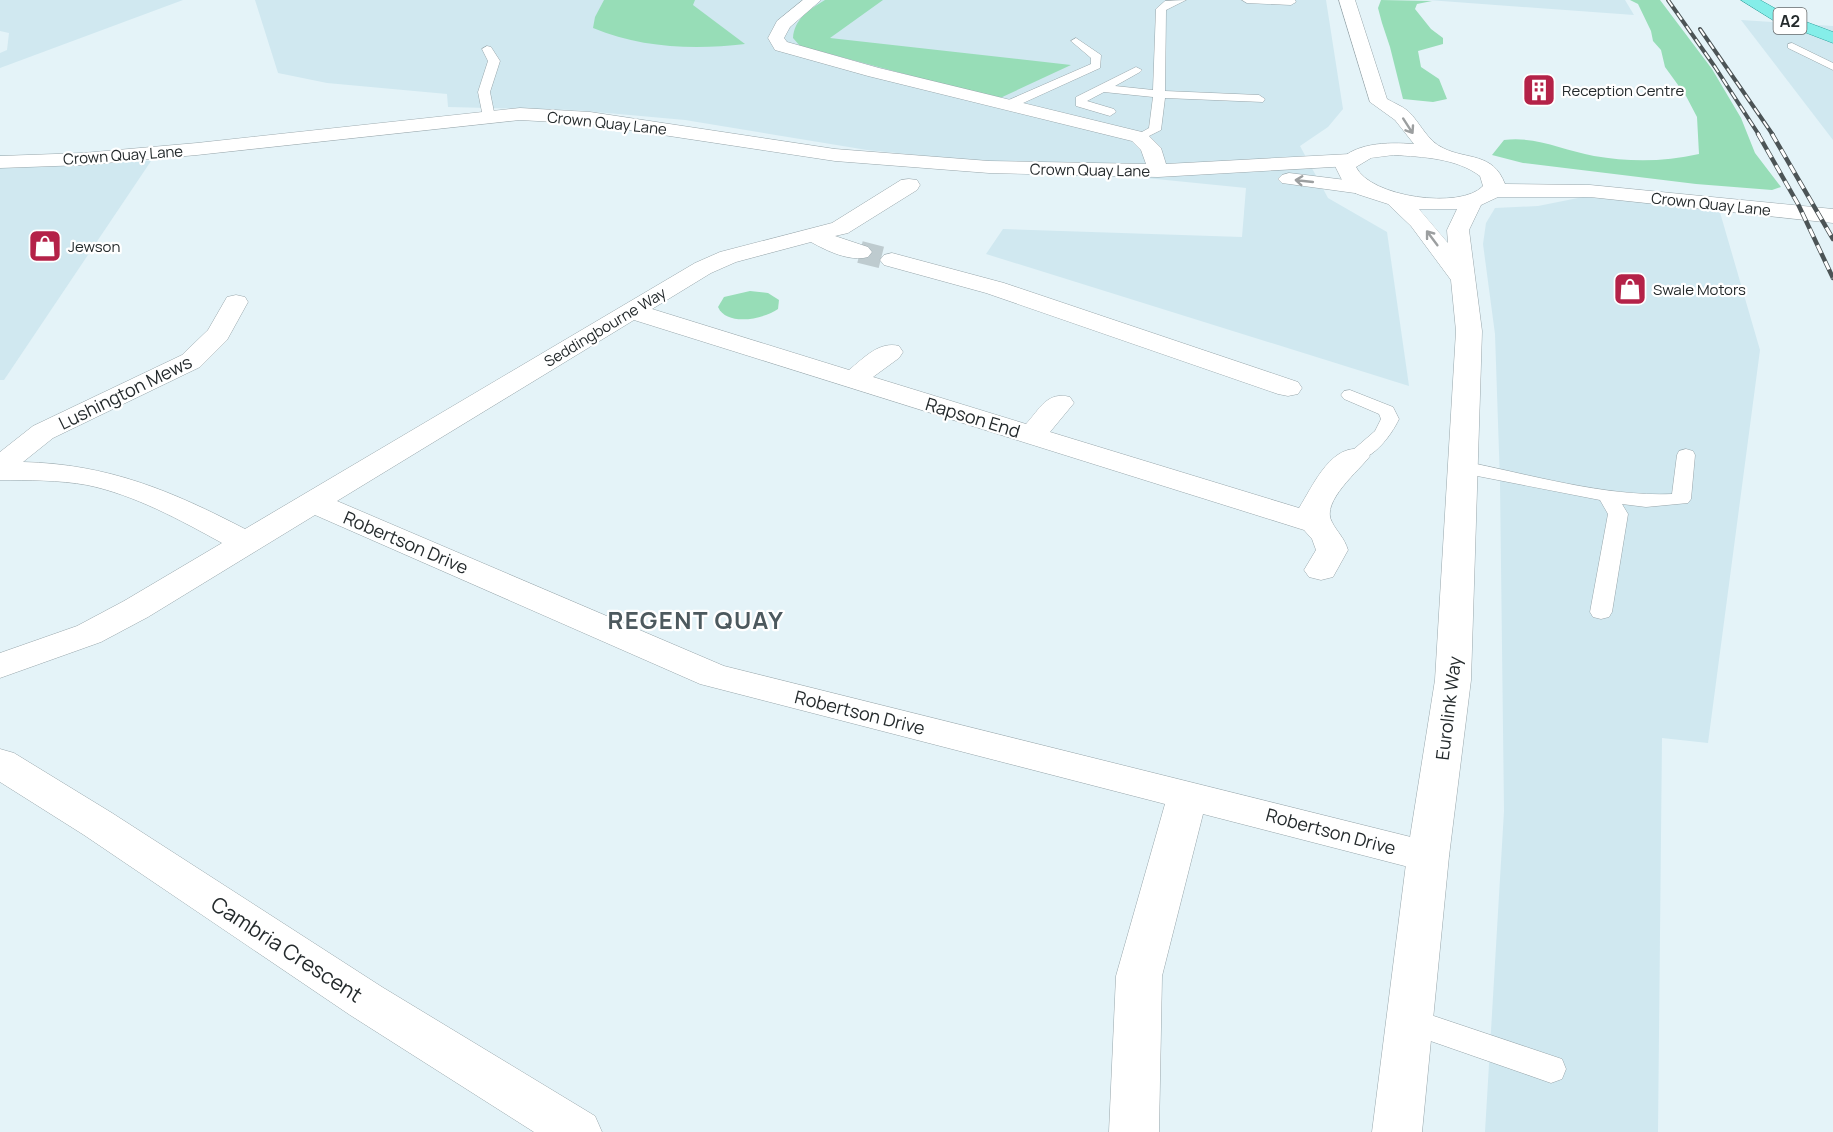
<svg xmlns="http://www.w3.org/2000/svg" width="1833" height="1132" font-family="Manrope,sans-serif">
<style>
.built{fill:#d0e8f0}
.green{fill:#97ddb7}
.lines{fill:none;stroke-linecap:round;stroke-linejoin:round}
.street-tunnel{stroke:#becbcf;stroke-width:22;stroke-dasharray:22 11;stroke-linecap:butt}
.lane-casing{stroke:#98a6ab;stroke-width:1}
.street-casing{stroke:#98a6ab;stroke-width:1}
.secondary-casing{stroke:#98a6ab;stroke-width:1}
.primary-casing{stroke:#2ea29d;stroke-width:1}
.lane{fill:#fff;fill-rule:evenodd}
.street{fill:#fff;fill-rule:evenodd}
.secondary{fill:#fff;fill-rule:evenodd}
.primary{fill:#85eee9;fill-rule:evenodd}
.rail-far1-casing{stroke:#4c5456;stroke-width:4}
.rail-casing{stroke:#4c5456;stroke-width:4.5}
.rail-far1{stroke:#fff;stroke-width:2;stroke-dasharray:8;stroke-linecap:butt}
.rail{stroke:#fff;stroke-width:3;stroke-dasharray:9;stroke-linecap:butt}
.oneway{stroke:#9c9fa0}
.labels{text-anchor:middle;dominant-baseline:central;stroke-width:4.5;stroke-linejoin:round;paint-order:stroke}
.far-poi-label{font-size:15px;fill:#242a2c;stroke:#fff;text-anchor:start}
.far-street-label{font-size:15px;fill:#242a2c;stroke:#fff}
.shield{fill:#fff;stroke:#666a6b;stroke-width:1.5}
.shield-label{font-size:16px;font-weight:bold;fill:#242a2c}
.street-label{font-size:18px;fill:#242a2c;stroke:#fff}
.near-street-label{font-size:21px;fill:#242a2c;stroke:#fff}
.district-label{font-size:24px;font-weight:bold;letter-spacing:1.5px;fill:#4c595e;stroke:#fff}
</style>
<rect width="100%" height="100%" fill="#e4f3f8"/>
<!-- built -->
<g class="built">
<path d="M0 0H183L0 68V53L7 50 9 33 0 31Z"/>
<path d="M255 0H1326L1343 109 1328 127 1300 146 1328 198 1387 232 1409 386 986 254 1003 229 1242 237 1246 188 867 150 685 120 574 110 448 107 447 94 327 83 278 73Z"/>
<path d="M1428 0H1625L1634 15Z"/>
<path d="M1741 20 1833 26V140Z"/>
<path d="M0 155 151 161 4 380H0Z"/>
<path d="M1583 197 1719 209 1760 350 1708 743 1662 738 1658 1132H1485L1504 811 1500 482 1495 334 1483 244 1486 223 1495 208 1538 206Z"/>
</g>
<!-- green -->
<g class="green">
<path d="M604 0H695L693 5 745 44C694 50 641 48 593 28L595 17Z"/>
<path d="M825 0H883L830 38 1071 65 998 99 800 46 793 38C794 19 810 9 825 0Z"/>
<path d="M1381 0 1432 1 1417 4 1415 9 1431 29 1443 38V44L1418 51 1421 67 1439 79 1447 99 1433 102 1403 99 1390 47 1382 23 1378 8Z"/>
<path d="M1630 0H1660L1712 69 1741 118 1755 153 1781 187 1772 190 1696 184 1523 163 1492 155 1504 140C1536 136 1563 150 1594 156 1629 162 1664 162 1699 154L1697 117 1686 96 1665 67 1661 50 1653 41 1651 31 1638 4Z"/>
<path d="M750 291 768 293 779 300 778 309C764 319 727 327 718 307L724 297Z"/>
</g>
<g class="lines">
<!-- street-tunnel -->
<path class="street-tunnel" d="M860 252 892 260"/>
<!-- lane casing -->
<g class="lane-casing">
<g id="lane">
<path d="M1186 0 1166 10 1165 91 1259 95 1265 99 1263 102 1165 98 1161 130 1139 141 1133 137 1149 128 1153 97 1104 92 1087 101 1114 109 1116 112 1110 116 1076 106V97L1136 67 1142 70 1140 72 1115 86 1153 90 1156 9 1165 1Z"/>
<path d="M1242 0H1295L1296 2 1291 5 1247 3Z"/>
<path d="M1076 38 1101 55 1100 68 1012 108H1004V102L1091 64V58L1071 41Z"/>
<path d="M1792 43 1833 63V70L1788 48V44Z"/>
<path d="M487 46 491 47 500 61 490 92 495 117 489 121 483 117 478 92 488 61 482 49Z"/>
<path d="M1350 390 1393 407 1399 419C1391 436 1370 465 1348 460L1346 456 1375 431 1381 419 1379 414 1344 399 1341 395 1344 391Z"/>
<path d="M1686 449 1693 451 1695 455 1691 499 1688 503 1646 507 1622 504 1628 514 1612 612 1609 617 1601 619 1593 617 1590 612 1608 514 1600 500 1462 473 1455 471 1452 467 1455 463 1462 461C1528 474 1605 497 1672 494L1677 455 1679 451Z"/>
<path d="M1410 1008 1562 1059 1566 1069 1562 1079 1551 1083 1399 1030 1395 1021 1399 1012Z"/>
</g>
</g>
<!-- street casing -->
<g class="street-casing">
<g id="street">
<path d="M803 0H821L790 27 784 38 787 42 879 68 1146 133 1161 148 1166 164 1350 154 1357 156 1360 160 1357 164 1350 166 1158 177 989 173 835 161 590 124 520 120 197 155 83 165 0 168V156L83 153 197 143 520 108 590 112 835 149 989 161 1146 164 1141 150 1132 141 868 76 775 50 768 38 777 21Z"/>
<path d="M1289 173 1362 182 1370 183 1373 188 1370 193 1362 194 1282 183 1278 179 1282 175Z"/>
<path d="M909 179 917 180 920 185 917 190 848 233 835 236 868 247 872 252 868 257C850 262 827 251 811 242L736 262 711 273 652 309 849 370C864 358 879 341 899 346L903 352 899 358 873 377 1026 424C1040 409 1047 391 1070 397L1074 403 1050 432 1299 508C1314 484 1332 441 1365 450L1370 456C1360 470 1320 502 1332 522 1337 532 1344 537 1348 550L1333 577 1321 580 1309 577 1304 570 1316 550 1312 539 1304 530 634 320 337 501 724 666 1443 845 1449 856 1443 867 1428 872 1203 814 1162 976 1159 1132H1109L1116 976 1165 804 700 684 315 515 148 617 101 642 0 678V653L77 626 124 601 222 543C180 520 135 495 87 485 59 480 29 480 0 480V452L33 426 182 355 208 330 227 297 236 295 245 297 248 302 227 340 200 367 53 438 23 462C108 464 172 491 245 529L695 263 720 252 832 223 901 180Z"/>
<path d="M892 253 1004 283 1298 382 1302 388 1298 394 1288 396 1278 394 986 293 884 265 880 260 884 255Z"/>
<path d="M0 749 14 753 112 813 382 987 595 1116 602 1132H534L350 1015 84 835 0 782Z"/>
</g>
</g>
<!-- secondary casing -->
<g class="secondary-casing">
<path id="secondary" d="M1339 0H1355L1387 99C1394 103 1402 106 1408 111 1420 122 1427 141 1443 148 1467 160 1493 152 1505 184L1590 185 1833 209V223L1590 197H1498L1481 205 1469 230 1482 331 1471 680 1449 856 1422 1132H1372L1407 856 1435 680 1456 331 1451 280 1411 226 1388 204 1357 194 1344 184 1335 166C1351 142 1388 142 1414 144L1395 120 1370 102ZM1394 155C1423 157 1456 158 1480 176L1483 186C1461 210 1370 197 1356 167L1371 158ZM1419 209H1457L1447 230 1448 243Z"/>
</g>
<!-- primary casing -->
<g class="primary-casing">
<path id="primary" d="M1741 0H1760L1785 14 1833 32V43L1773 20Z"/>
</g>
<!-- lane -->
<use href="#lane" class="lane"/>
<!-- street -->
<use href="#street" class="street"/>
<!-- secondary -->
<use href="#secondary" class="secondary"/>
<!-- primary -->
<use href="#primary" class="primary"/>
<!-- rail-far1 casing -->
<g class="rail-far1-casing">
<g id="rail-far1">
<path d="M1668 0 1715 67 1759 135"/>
<path d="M1700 29 1773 135"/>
</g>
</g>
<!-- rail casing -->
<g class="rail-casing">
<g id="rail">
<path d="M1758 134 1798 204 1833 278"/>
<path d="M1772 134 1833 239"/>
</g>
</g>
<!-- rail-far1 -->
<use href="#rail-far1" class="rail-far1"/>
<!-- rail -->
<use href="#rail" class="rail"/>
</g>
<!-- one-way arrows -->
<defs><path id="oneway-shaft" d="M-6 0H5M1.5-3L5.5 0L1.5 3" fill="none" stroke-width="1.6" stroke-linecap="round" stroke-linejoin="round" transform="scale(1.5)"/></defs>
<g class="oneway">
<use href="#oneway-shaft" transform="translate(1408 126) rotate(57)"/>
<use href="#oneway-shaft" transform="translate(1304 181) rotate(-174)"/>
<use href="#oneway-shaft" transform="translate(1432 238) rotate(-127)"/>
</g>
<!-- icons -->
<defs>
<g id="building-square" transform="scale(1.725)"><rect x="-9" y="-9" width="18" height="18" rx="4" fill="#b42248" stroke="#fff"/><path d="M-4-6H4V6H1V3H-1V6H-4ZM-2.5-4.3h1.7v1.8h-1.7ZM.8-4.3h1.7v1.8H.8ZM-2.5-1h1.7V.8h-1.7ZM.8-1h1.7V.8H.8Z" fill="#fff"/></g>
<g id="shop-square" transform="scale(1.725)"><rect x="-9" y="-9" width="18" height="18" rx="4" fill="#b42248" stroke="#fff"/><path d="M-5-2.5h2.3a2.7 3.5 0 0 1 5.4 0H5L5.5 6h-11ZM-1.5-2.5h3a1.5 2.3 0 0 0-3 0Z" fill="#fff"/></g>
</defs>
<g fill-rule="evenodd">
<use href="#building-square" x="1539" y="90"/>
<use href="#shop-square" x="45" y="246"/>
<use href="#shop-square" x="1630" y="289"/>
</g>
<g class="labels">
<!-- far-poi labels -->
<g class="far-poi-label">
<text x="1562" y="90">Reception Centre</text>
<text x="68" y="246">Jewson</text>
<text x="1653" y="289">Swale Motors</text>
</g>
<!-- far-street labels -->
<g class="far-street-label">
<text transform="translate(607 123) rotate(6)">Crown Quay Lane</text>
<text transform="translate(123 155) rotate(-4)">Crown Quay Lane</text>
<text transform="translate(1090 170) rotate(1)">Crown Quay Lane</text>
<text transform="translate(1711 204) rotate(6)">Crown Quay Lane</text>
<text transform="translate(605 327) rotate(-31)">Seddingbourne Way</text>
</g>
<!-- shield labels -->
<rect class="shield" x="1773.5" y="8" width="33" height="26" rx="4.5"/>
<g class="shield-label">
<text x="1790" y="21">A2</text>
</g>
<!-- street labels -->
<g class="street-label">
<text transform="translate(125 392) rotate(-26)">Lushington Mews</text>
<text transform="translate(973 417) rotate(17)">Rapson End</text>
<text transform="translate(406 542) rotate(23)">Robertson Drive</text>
<text transform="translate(1448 708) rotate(-83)">Eurolink Way</text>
<text transform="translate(860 712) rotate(14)">Robertson Drive</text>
<text transform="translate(1331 831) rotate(15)">Robertson Drive</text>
</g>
<!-- near-street labels -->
<g class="near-street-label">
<text transform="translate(287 949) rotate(33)">Cambria Crescent</text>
</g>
<!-- district labels -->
<g class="district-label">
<text x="696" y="619">REGENT QUAY</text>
</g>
</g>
</svg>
